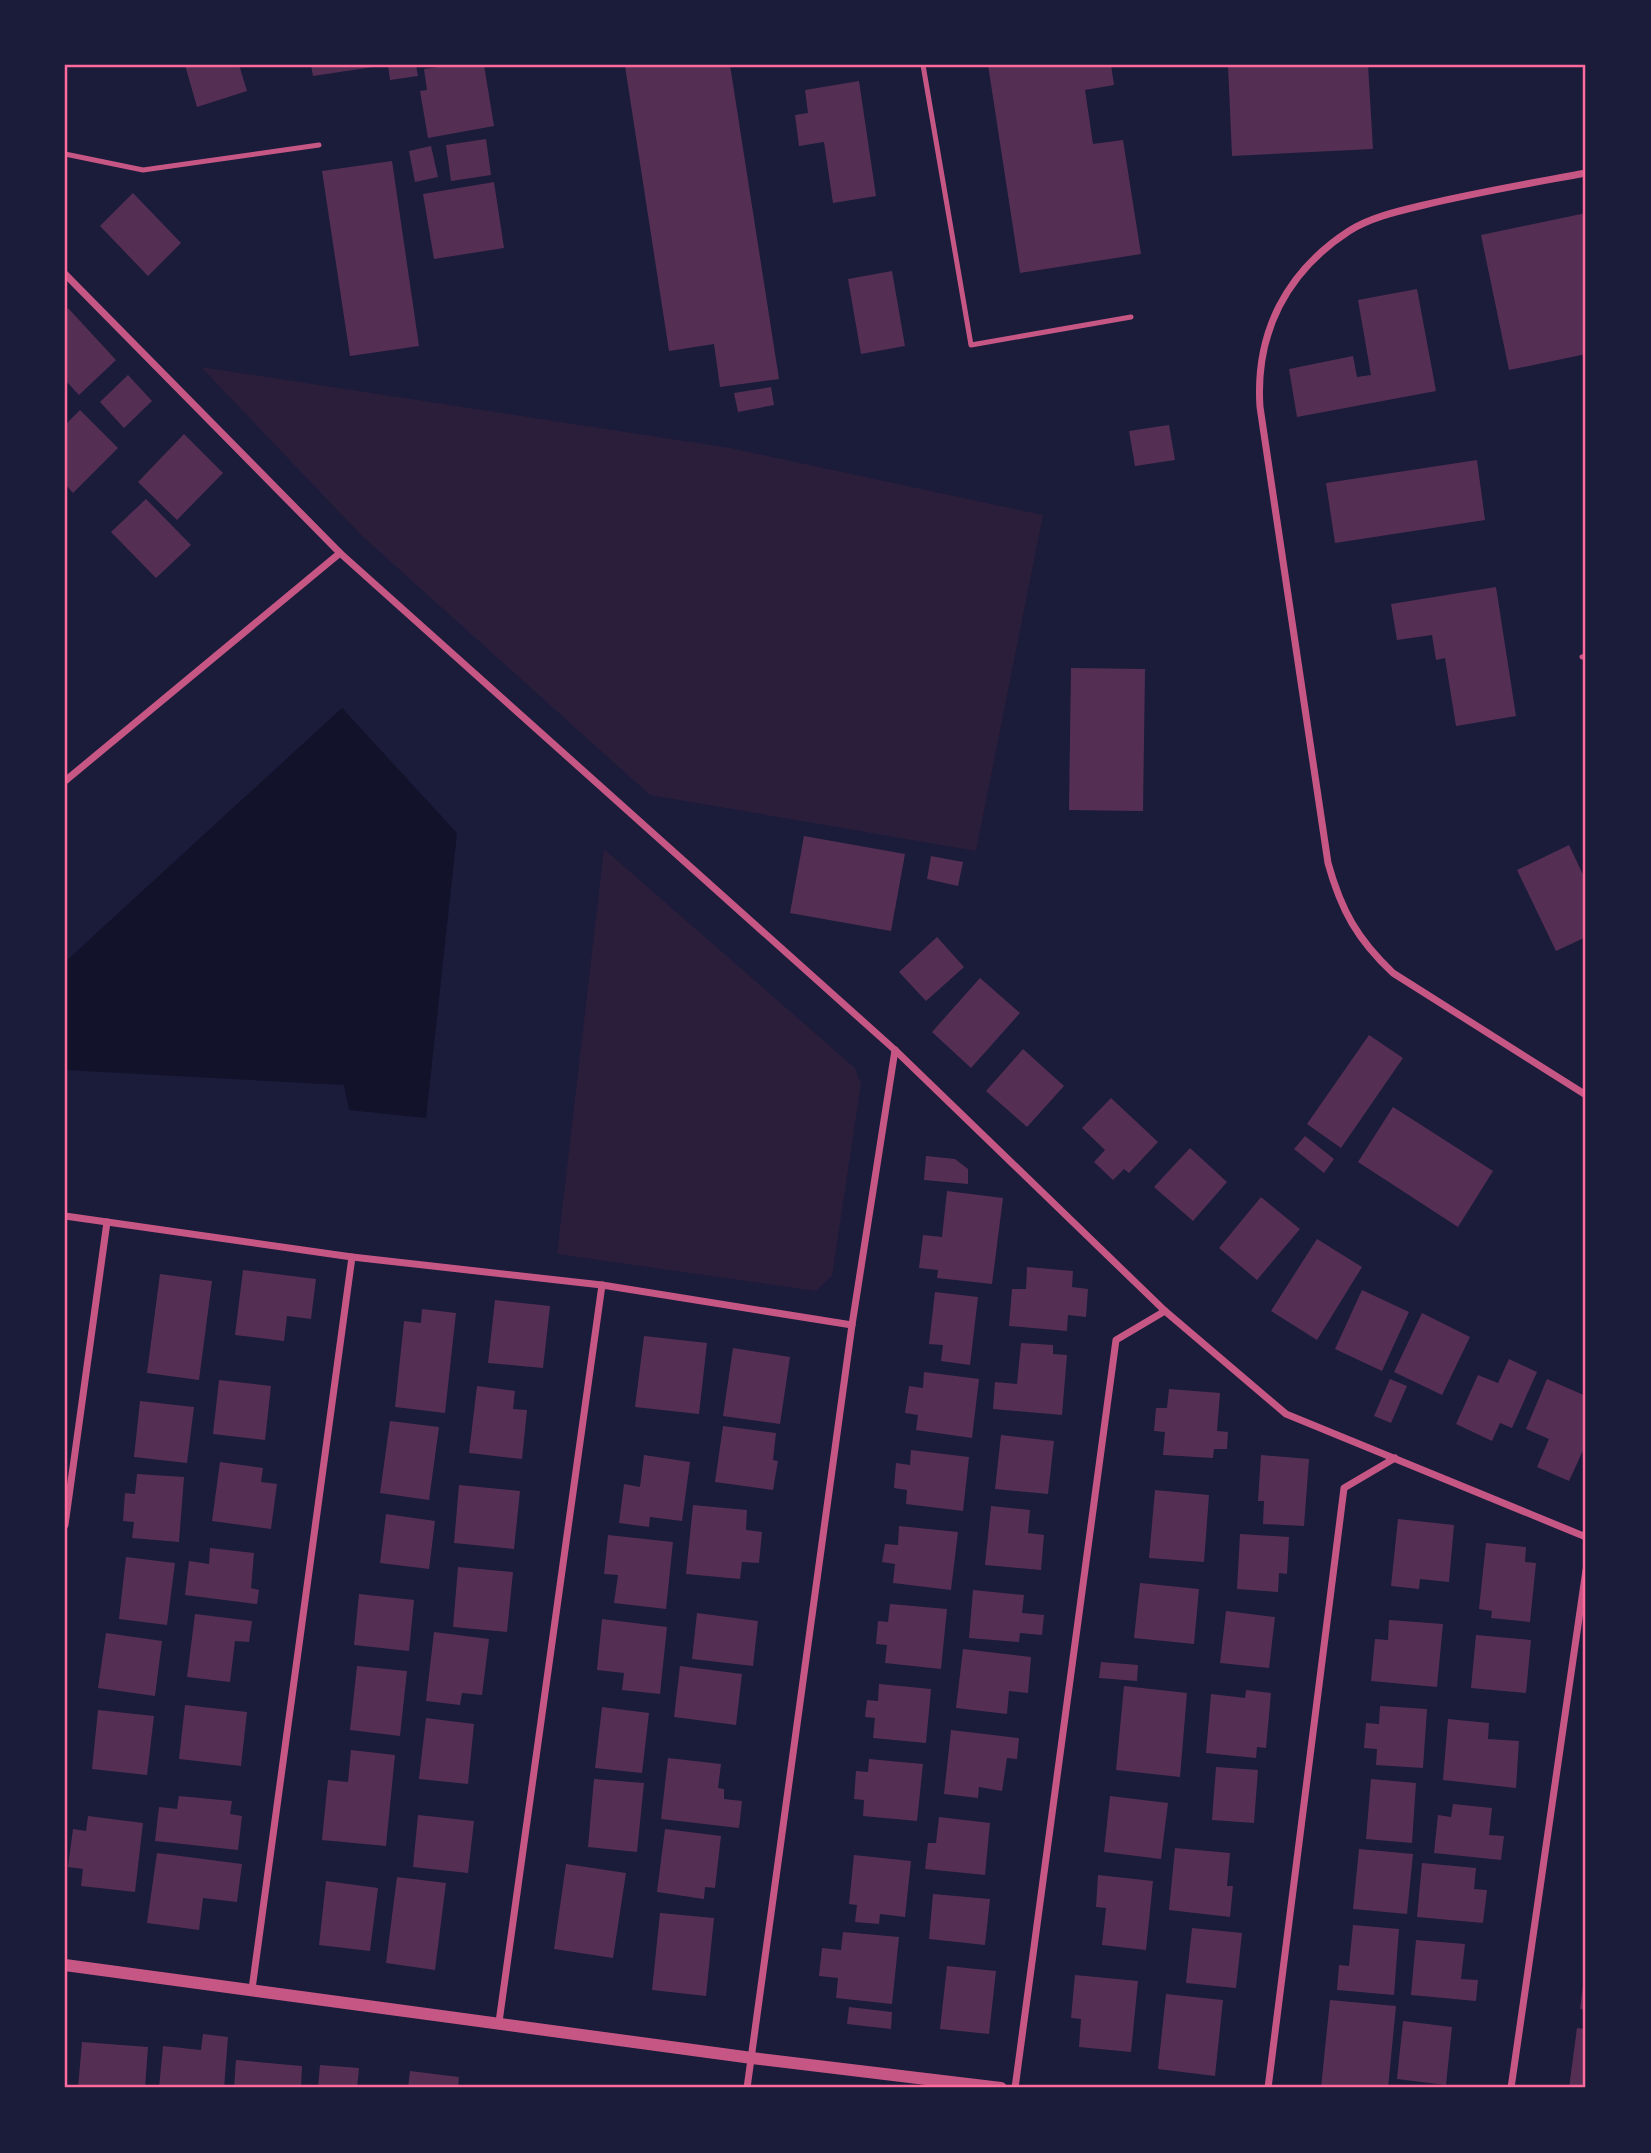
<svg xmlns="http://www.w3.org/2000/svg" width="1651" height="2153" font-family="'Roboto Serif',serif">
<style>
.green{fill:#2a1e3b}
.water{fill:#12122b}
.building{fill:#542f53}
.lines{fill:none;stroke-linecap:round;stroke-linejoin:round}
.service{stroke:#c65784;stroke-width:5}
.minor{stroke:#c65784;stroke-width:7}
.tertiary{stroke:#c65784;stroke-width:12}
.neatline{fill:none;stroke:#ff6b9d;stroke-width:2.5}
</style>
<rect width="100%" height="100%" fill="#1b1b3a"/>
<!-- green -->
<g class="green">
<path d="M201 367 730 448 1043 515 976 851 650 795 362 536Z"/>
<path d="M604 849 855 1068 861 1084 832 1276 816 1291 557 1254Z"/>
</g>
<!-- water -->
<path class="water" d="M342 708 457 833 426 1118 349 1110 344 1085 65 1070V962Z"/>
<!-- building -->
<g class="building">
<path d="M185 65H239L247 91 197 107Z"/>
<path d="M311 65H380V66L313 76Z"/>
<path d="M388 65H416L418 76 390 80Z"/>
<path d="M451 65H484L494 126 428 138 420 91 427 90 424 69Z"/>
<path d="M635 65H730L779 379 720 387 714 344 669 351 625 66Z"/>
<path d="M988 65H1111L1114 85 1085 90 1093 144 1123 140 1141 254 1020 273Z"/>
<path d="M1228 65H1368L1373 149 1232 156Z"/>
<path d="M859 81 876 196 833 203 824 142 799 146 795 115 808 113 805 90Z"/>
<path d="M486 139 491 175 451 181 446 145Z"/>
<path d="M431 146 438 177 415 182 409 151Z"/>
<path d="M392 161 419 346 350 356 322 171Z"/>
<path d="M494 182 504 248 434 259 423 194Z"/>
<path d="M133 193 181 243 148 276 100 226Z"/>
<path d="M1586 213V354L1509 370 1481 235Z"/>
<path d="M892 271 905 346 861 354 848 279Z"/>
<path d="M1417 289 1436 391 1297 417 1289 369 1353 356 1357 377 1371 375 1358 300Z"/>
<path d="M68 308 116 360 79 395 65 380V312Z"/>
<path d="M128 375 152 401 124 428 100 402Z"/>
<path d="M771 387 774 405 738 412 734 393Z"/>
<path d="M80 410 118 448 73 493 65 484V425Z"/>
<path d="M1169 425 1175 460 1135 466 1129 431Z"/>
<path d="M184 434 223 473 177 520 138 482Z"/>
<path d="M1477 460 1485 520 1335 543 1326 483Z"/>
<path d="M146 499 191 545 156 578 111 532Z"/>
<path d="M1496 587 1516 716 1456 726 1445 658 1436 660 1432 635 1397 640 1391 604Z"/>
<path d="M1071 668 1145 669 1143 811 1069 810Z"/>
<path d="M804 836 905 854 891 931 790 913Z"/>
<path d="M1569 845 1586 881V937L1556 951 1517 870Z"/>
<path d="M931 856 963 862 958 886 927 879Z"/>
<path d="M937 937 964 967 926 1001 899 972Z"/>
<path d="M980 978 1020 1013 971 1068 932 1032Z"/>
<path d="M1369 1035 1403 1058 1341 1148 1307 1124Z"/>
<path d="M1023 1049 1064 1086 1027 1127 986 1091Z"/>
<path d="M1111 1098 1158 1142 1129 1173 1124 1169 1113 1180 1094 1162 1105 1150 1082 1128Z"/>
<path d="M1393 1107 1493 1171 1458 1227 1358 1162Z"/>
<path d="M1305 1136 1334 1159 1324 1173 1294 1149Z"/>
<path d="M1190 1148 1227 1182 1193 1221 1154 1187Z"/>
<path d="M926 1156 955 1159 968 1169V1184L924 1180Z"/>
<path d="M947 1191 1003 1198 992 1284 937 1278 938 1270 919 1268 923 1235 942 1237Z"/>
<path d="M1261 1197 1300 1229 1257 1280 1219 1248Z"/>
<path d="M1317 1239 1362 1267 1317 1340 1271 1311Z"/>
<path d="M1027 1267 1073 1271 1072 1287 1088 1289 1086 1317 1068 1315 1067 1331 1009 1326 1012 1289H1026Z"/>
<path d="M243 1270 316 1279 311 1319 287 1316 284 1341 235 1335Z"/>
<path d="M160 1274 212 1281 199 1380 147 1373Z"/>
<path d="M1362 1290 1409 1312 1382 1371 1335 1349Z"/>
<path d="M935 1292 978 1297 970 1365 941 1361 943 1345 929 1344Z"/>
<path d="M495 1300 550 1306 543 1368 488 1363Z"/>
<path d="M422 1309 456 1313 445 1413 395 1407 404 1321 421 1323Z"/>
<path d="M1422 1313 1470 1337 1442 1395 1394 1372Z"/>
<path d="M644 1336 707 1343 699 1414 635 1407Z"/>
<path d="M1021 1343 1053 1345V1354L1067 1355 1062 1415 993 1409 995 1382 1017 1384Z"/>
<path d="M733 1348 790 1357 780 1424 723 1416Z"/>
<path d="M1509 1359 1537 1372 1512 1428 1500 1423 1492 1441 1456 1424 1478 1375 1498 1383Z"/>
<path d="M924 1372 979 1379 972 1438 916 1430 918 1415 905 1413 909 1386 923 1388Z"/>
<path d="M1390 1379 1407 1386 1391 1423 1374 1416Z"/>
<path d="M1547 1379 1586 1396V1444L1569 1481 1537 1467 1549 1439 1526 1429Z"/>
<path d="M219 1380 271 1386 265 1440 213 1434Z"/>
<path d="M477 1386 515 1391 513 1409 527 1410 522 1459 469 1453Z"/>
<path d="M1169 1389 1220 1393 1217 1431 1228 1432 1227 1449H1214L1213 1458 1163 1455 1165 1432 1154 1431 1156 1408H1167Z"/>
<path d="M140 1401 194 1407 187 1463 134 1457Z"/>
<path d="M390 1421 439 1427 429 1500 380 1493Z"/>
<path d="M723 1426 776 1433 773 1460 778 1461 773 1490 715 1482Z"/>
<path d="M1001 1435 1054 1441 1048 1494 995 1489Z"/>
<path d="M911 1450 969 1457 963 1511 906 1504 907 1490 894 1488 896 1463 910 1465Z"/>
<path d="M644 1455 690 1462 682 1521 650 1517 649 1527 619 1523 624 1484 640 1487Z"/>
<path d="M1261 1455 1309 1459 1304 1526 1263 1524 1264 1501H1258Z"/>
<path d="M220 1462 263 1468 261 1482 277 1484 271 1529 212 1521Z"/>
<path d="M137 1474 184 1477 179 1542 132 1538 134 1522 123 1521 125 1493 135 1494Z"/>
<path d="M459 1485 520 1491 514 1549 454 1543Z"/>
<path d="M1155 1490 1209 1495 1204 1562 1149 1558Z"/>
<path d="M693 1505 747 1510 746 1530 762 1532 759 1563 742 1562 740 1579 686 1574Z"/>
<path d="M991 1506 1030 1510 1028 1533 1044 1535 1041 1570 985 1565Z"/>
<path d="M386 1514 435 1521 429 1569 380 1563Z"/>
<path d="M1398 1519 1454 1525 1449 1582 1420 1579 1419 1589 1391 1586Z"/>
<path d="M899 1526 958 1532 951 1590 893 1583 895 1564 882 1562 885 1544 898 1545Z"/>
<path d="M1240 1534 1289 1537 1287 1574 1279 1573 1278 1592 1237 1589Z"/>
<path d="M608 1535 673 1542 666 1609 614 1603 618 1575 604 1574Z"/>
<path d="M1486 1543 1526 1547 1525 1562 1536 1563 1530 1622 1491 1618 1492 1611 1479 1609Z"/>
<path d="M210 1548 254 1553 251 1588 259 1590 257 1604 185 1595 189 1561 209 1564Z"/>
<path d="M126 1557 175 1563 167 1625 119 1619Z"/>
<path d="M458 1567 513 1572 507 1632 453 1627Z"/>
<path d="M1140 1583 1199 1589 1194 1644 1134 1638Z"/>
<path d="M973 1590 1024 1595 1022 1613 1044 1615 1042 1635 1020 1633 1019 1642 969 1638Z"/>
<path d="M359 1594 414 1600 409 1651 354 1645Z"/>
<path d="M890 1604 947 1609 941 1669 885 1663 887 1645 876 1644 878 1621 888 1622Z"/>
<path d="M1226 1611 1275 1617 1269 1668 1220 1663Z"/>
<path d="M697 1613 758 1621 753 1666 692 1659Z"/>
<path d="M195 1614 252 1621 249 1642 235 1641 230 1682 187 1677Z"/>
<path d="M602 1619 667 1627 660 1694 622 1690 624 1673 597 1670Z"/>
<path d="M1389 1620 1443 1624 1437 1687 1371 1681 1375 1639 1388 1640Z"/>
<path d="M434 1632 489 1639 482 1695 462 1693 460 1705 426 1701Z"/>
<path d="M106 1633 162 1641 155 1696 98 1688Z"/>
<path d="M1476 1635 1531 1640 1526 1693 1471 1688Z"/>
<path d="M963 1649 1031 1657 1028 1693 1009 1691 1007 1714 956 1708Z"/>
<path d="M1101 1662 1138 1665 1137 1681 1099 1678Z"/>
<path d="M357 1666 407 1671 400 1736 350 1730Z"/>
<path d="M680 1666 742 1674 736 1725 674 1717Z"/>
<path d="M879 1684 931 1689 926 1743 873 1738 875 1718 865 1717 867 1700 878 1701Z"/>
<path d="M1124 1686 1187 1693 1180 1777 1116 1770Z"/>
<path d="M1246 1690 1271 1693 1266 1748 1257 1747 1256 1758 1206 1753 1211 1694 1245 1698Z"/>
<path d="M185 1705 247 1712 241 1766 179 1759Z"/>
<path d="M1380 1706 1427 1709 1423 1768 1376 1765 1377 1749 1364 1748 1366 1723 1379 1724Z"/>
<path d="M602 1707 649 1713 642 1773 595 1768Z"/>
<path d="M98 1710 154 1716 147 1775 92 1769Z"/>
<path d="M426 1718 474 1724 468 1784 419 1779Z"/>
<path d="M1448 1719 1489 1723 1488 1739 1519 1741 1516 1788 1443 1780Z"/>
<path d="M951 1730 1019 1738 1017 1759 1007 1758 1002 1791 979 1787 978 1798 944 1794Z"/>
<path d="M351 1750 395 1755 386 1846 322 1840 328 1780 348 1782Z"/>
<path d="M668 1758 721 1764 718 1788 724 1789V1799L742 1801 739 1828 661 1819Z"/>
<path d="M869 1759 923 1764 917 1821 863 1816 864 1800 854 1799 856 1771 868 1772Z"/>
<path d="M1216 1767 1258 1770 1254 1823 1212 1820Z"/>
<path d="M594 1779 644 1783 637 1852 588 1847Z"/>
<path d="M1371 1779 1416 1783 1412 1843 1366 1839Z"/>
<path d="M179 1796 232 1801 230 1814 242 1816 238 1850 155 1841 159 1807 177 1809Z"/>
<path d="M1110 1796 1168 1803 1161 1859 1104 1852Z"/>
<path d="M1453 1804 1492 1808 1489 1835 1504 1836 1501 1860 1434 1853 1438 1815 1451 1817Z"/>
<path d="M418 1815 474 1821 468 1873 413 1867Z"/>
<path d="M88 1816 143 1823 135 1892 81 1886 83 1869 68 1867 73 1829 86 1831Z"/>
<path d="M939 1817 990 1823 985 1875 925 1869 928 1843H936Z"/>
<path d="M665 1829 721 1836 715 1888 705 1887 704 1899 657 1892Z"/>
<path d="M1175 1848 1230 1853 1227 1886H1233L1230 1917 1169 1910Z"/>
<path d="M1359 1849 1413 1854 1407 1914 1353 1909Z"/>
<path d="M157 1853 242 1864 237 1902 203 1898 199 1930 147 1923Z"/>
<path d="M854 1855 911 1861 905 1917 880 1914 879 1924 855 1922 857 1905 849 1904Z"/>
<path d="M1422 1863 1476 1868 1474 1889 1487 1890 1483 1923 1417 1917Z"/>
<path d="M566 1864 626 1873 613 1958 554 1949Z"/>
<path d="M1098 1875 1153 1881 1146 1950 1102 1945 1106 1908 1096 1907Z"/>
<path d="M397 1877 446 1883 435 1970 386 1963Z"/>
<path d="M326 1881 378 1888 370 1951 319 1945Z"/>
<path d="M933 1894 990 1899 985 1945 929 1939Z"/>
<path d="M660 1913 714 1918 706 1996 652 1990Z"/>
<path d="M1353 1925 1399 1929 1394 1995 1337 1990 1339 1965 1349 1966Z"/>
<path d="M1192 1928 1242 1933 1236 1988 1186 1983Z"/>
<path d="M843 1932 899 1937 892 2004 836 1998 838 1978 819 1976 822 1948 841 1950Z"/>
<path d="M1416 1940 1465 1944 1461 1979 1478 1980 1476 2001 1411 1995Z"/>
<path d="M947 1966 996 1971 989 2034 940 2029Z"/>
<path d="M1585 1968H1586V2010L1580 2009Z"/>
<path d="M1075 1975 1138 1981 1131 2052 1079 2047 1081 2019 1071 2018Z"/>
<path d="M1166 1994 1223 2000 1215 2076 1158 2069Z"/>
<path d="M1330 2000 1396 2006 1388 2088H1321Z"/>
<path d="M849 2007 892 2012 891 2029 847 2024Z"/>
<path d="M1403 2021 1452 2027 1446 2085 1397 2079Z"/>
<path d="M1577 2028 1586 2029V2088H1569Z"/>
<path d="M203 2034 228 2037 224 2088H159L163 2046 201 2050Z"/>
<path d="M82 2042 148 2047 145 2088H78Z"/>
<path d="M236 2060 302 2066 301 2088H234Z"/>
<path d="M320 2065 359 2068 357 2088H318Z"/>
<path d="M410 2071 459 2077 458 2088H408Z"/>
</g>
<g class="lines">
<!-- service -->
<g class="service">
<path d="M923 65 971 345 1131 317"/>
<path d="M65 154 143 170 319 145"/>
<path d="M1582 657 1586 656"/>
</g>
<!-- minor -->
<g class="minor">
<path d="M1586 173C1532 183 1478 192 1424 205 1399 211 1371 217 1349 231 1286 272 1255 333 1260 407L1328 863C1341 910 1357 939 1393 973L1586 1095"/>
<path d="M65 274 340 553 895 1050 1165 1311 1286 1414 1586 1537"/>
<path d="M65 781 340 553"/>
<path d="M65 1216 352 1257 602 1285 852 1325"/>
<path d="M65 1525 107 1222"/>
<path d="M252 1989 352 1257"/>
<path d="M499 2022 602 1285"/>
<path d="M747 2088 852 1325 895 1050"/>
<path d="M1015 2088 1116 1340 1165 1311"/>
<path d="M1268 2088 1344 1488 1395 1458"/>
<path d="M1511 2088 1586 1570"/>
</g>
<!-- tertiary -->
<path class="tertiary" d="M65 1965 752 2058 1001 2088"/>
</g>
<!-- border -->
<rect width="1651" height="2153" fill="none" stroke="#1b1b3a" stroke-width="133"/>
<rect x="66" y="66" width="1518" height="2020" class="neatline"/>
</svg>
